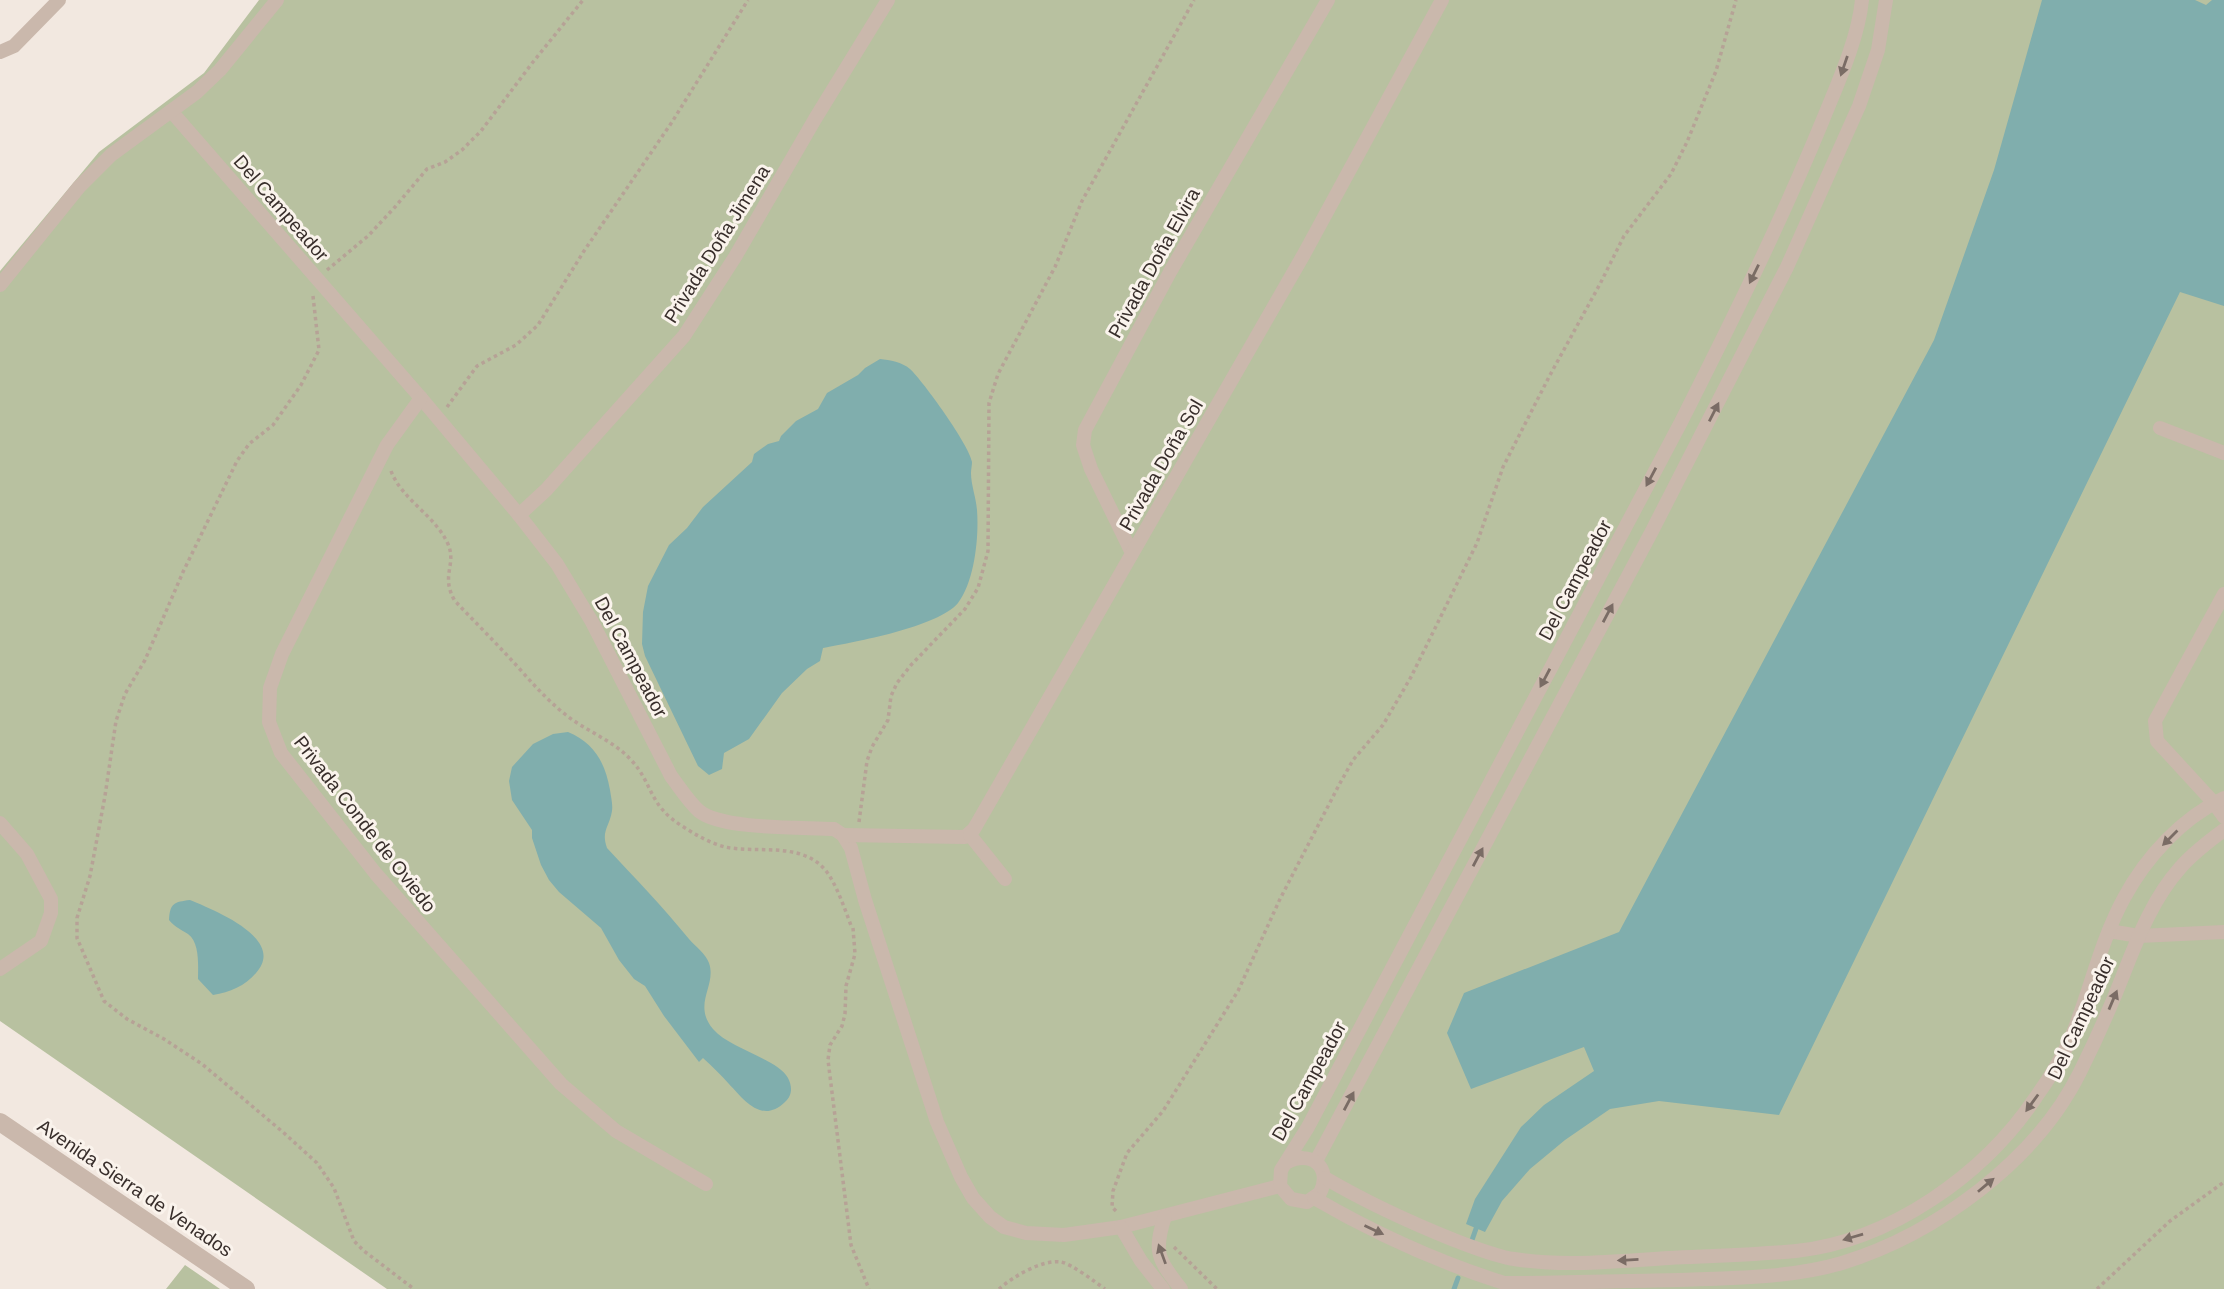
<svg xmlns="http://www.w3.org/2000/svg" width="2224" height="1289" font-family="Helvetica,sans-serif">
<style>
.green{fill:#b8c1a0}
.water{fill:#80aead}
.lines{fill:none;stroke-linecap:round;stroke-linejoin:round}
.stream{stroke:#80aead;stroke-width:5}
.path{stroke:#b6a296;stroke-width:3.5;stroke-dasharray:3.5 3.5;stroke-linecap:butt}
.minor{stroke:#cab8ac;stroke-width:14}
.tertiary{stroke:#cab8ac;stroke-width:18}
.oneway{fill:#7a6c65}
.labels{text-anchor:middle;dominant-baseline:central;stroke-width:6;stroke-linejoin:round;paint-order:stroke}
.street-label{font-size:19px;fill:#382e2b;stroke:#faf3ec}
</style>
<rect width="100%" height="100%" fill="#f2e8e0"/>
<!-- green -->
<g class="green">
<path d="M259 0H2224V1289H387L0 1021V271L99 152 204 73Z"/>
<path d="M185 1265 220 1289H166Z"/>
</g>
<!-- water -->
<g class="water">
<path d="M2042 0H2195L2206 5 2212 0H2224V306L2180 292 1779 1115 1659 1101 1610 1109 1565 1140 1530 1169 1502 1201 1485 1232 1466 1224 1475 1199 1521 1127 1544 1105 1594 1071 1584 1047 1471 1089 1447 1033 1464 993 1619 932 1934 340 1994 170Z"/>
<path d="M880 359C890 360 902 362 910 369 923 381 970 446 972 462 972 466 971 469 971 473 971 485 976 497 977 510 979 536 975 581 958 603 938 627 855 642 823 648L820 661 807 669 782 693 749 739 724 753 722 769 709 775 698 766 645 656 642 644 643 612 648 586 669 545 687 528 703 507 752 462 754 454 768 444 779 441 781 436 796 421 818 409 827 393 858 375 865 368Z"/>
<path d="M568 732C594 743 605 762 610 790 611 797 613 805 612 811 609 828 601 831 607 848 635 878 663 907 689 939 695 946 706 954 709 963 717 986 692 1004 713 1029 730 1049 778 1059 788 1078 792 1086 793 1095 785 1102 762 1124 745 1101 729 1084 721 1075 712 1066 703 1058L699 1062 664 1016 645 986 634 979 619 960 601 928 559 892 549 880 541 865 532 838V830L512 800 509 781 512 767 533 744 553 734Z"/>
<path d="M190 900C214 910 287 939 256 973 245 986 230 992 213 995L198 979C198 965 200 943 188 934 180 929 175 927 169 920 170 903 174 902 190 900Z"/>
</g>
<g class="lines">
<!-- stream -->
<g class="stream">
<path d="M1472 1240 1478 1223"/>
<path d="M1454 1289 1458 1278"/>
</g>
<!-- path -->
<g class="path">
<path d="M327 270 368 236 395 207 427 169 445 162 462 150 481 131 533 62 583 0"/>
<path d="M313 296 319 350 301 385 273 425 249 444 237 461 183 572 145 660 125 694 116 721 105 796 90 876 77 918V938L104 1001 127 1019 164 1039 202 1064 284 1133 317 1163 334 1188 354 1241 364 1251 414 1289"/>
<path d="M447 407 477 366 516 345 538 325 584 251 672 122 748 0"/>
<path d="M391 471C402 500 435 515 448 544 457 565 440 576 455 601 475 622 497 644 517 666 533 684 547 700 566 715 586 731 614 741 631 760 653 783 648 805 682 826 696 835 710 843 725 847 759 854 806 840 829 875 839 891 845 910 852 928"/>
<path d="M859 822 867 761 872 747 888 720 891 696 897 683 911 665 965 609 978 588 988 551 989 403 998 374 1055 267 1082 201 1194 0"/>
<path d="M853 928 855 954 846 986 845 1014 842 1026 830 1045 828 1060 851 1245 869 1289"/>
<path d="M1116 1211 1112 1207 1113 1191 1127 1153 1163 1111 1238 991 1280 899 1339 785 1353 760 1383 725 1411 677 1477 543 1503 467 1550 375 1600 284 1624 236 1671 174 1687 142 1716 71 1736 0"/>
<path d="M1174 1247 1217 1289"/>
<path d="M999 1289C1012 1277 1043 1259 1061 1262 1072 1264 1095 1282 1105 1289"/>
<path d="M2097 1289 2170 1221 2224 1182"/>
</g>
<!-- minor -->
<g class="minor">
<path d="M0 52 14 46 59 0"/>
<path d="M171 111 421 398 519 515 557 564 592 622 671 776C680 788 688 801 699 811 722 830 803 827 834 829L843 835 851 848 865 900 937 1122 961 1177 973 1198 990 1217 1004 1227 1026 1233 1064 1235 1121 1227 1280 1186"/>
<path d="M0 285 79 187 111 155 197 92 220 70 277 0"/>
<path d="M421 398 387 445 282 654 270 688 269 722 281 753 376 874 561 1084 616 1131 706 1184"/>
<path d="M2160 428 2224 453"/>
<path d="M519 515 546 490 684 336 735 257 815 119 888 0"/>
<path d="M1132 553 1091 469 1083 445 1085 430 1170 272 1328 0"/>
<path d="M2224 594 2155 721 2157 741 2214 803 2224 817"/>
<path d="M0 823 27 854 51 899V913L41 941 0 969"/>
<path d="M843 835 965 837 974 829 1304 254 1442 0"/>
<path d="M970 835 1005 879"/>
<path d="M2109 931 2139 936 2224 932"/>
<path d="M1316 1161 1652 531 1787 267 1859 106 1878 50 1886 0"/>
<path d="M1286 1163C1310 1149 1333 1167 1320 1193L1307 1202 1291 1199 1280 1186 1281 1170 1308 1127 1681 422C1731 323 1780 224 1822 122 1837 85 1858 40 1862 0"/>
<path d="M1325 1178C1366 1202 1409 1222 1454 1240 1473 1247 1494 1256 1514 1259 1565 1267 1618 1261 1669 1258 1711 1256 1754 1255 1796 1251 1890 1241 1984 1175 2036 1097 2049 1079 2061 1059 2071 1038 2090 992 2100 942 2124 898 2146 857 2182 818 2224 798"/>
<path d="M1314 1198C1374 1233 1438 1262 1504 1283 1562 1283 1620 1281 1679 1280 1731 1278 1792 1278 1842 1263 1936 1234 2036 1161 2080 1072 2092 1048 2103 1024 2113 1000 2132 955 2147 905 2180 868 2193 853 2209 841 2224 830"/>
<path d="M1165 1216C1153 1253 1158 1259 1181 1289"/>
<path d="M1121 1227 1141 1261 1163 1289"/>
</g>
<!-- tertiary -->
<path class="tertiary" d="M0 1122 246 1289"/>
</g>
<!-- one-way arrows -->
<defs><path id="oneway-solid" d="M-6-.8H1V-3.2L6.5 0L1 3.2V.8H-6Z" transform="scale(1.75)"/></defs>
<g class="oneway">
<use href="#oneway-solid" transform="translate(1844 66) rotate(109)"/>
<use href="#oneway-solid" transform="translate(1754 274) rotate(116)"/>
<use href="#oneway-solid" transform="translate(1714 412) rotate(-63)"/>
<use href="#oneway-solid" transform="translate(1651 477) rotate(118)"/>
<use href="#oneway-solid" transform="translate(1608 613) rotate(-62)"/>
<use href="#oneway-solid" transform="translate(1545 678) rotate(118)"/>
<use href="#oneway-solid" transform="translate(2170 838) rotate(135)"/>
<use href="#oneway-solid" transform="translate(1478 857) rotate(-62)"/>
<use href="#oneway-solid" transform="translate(2113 1000) rotate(-67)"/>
<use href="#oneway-solid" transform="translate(1349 1101) rotate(-62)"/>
<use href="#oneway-solid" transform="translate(2032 1103) rotate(126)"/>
<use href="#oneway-solid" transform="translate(1986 1185) rotate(-40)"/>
<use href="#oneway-solid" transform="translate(1374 1230) rotate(25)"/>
<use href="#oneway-solid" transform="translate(1853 1237) rotate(164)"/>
<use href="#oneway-solid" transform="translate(1162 1254) rotate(-110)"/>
<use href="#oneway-solid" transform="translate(1628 1260) rotate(177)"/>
</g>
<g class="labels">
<!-- street labels -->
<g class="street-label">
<text transform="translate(281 208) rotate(49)">Del Campeador</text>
<text transform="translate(717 244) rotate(-58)">Privada Doña Jimena</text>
<text transform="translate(1154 263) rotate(-61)">Privada Doña Elvira</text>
<text transform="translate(1161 465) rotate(-60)">Privada Doña Sol</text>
<text transform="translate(1575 580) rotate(-62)">Del Campeador</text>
<text transform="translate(631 657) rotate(62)">Del Campeador</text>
<text transform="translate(365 824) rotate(52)">Privada Conde de Oviedo</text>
<text transform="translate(2081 1018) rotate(-65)">Del Campeador</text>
<text transform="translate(1309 1081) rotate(-61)">Del Campeador</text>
<text transform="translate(135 1188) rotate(34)">Avenida Sierra de Venados</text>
</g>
</g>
</svg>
